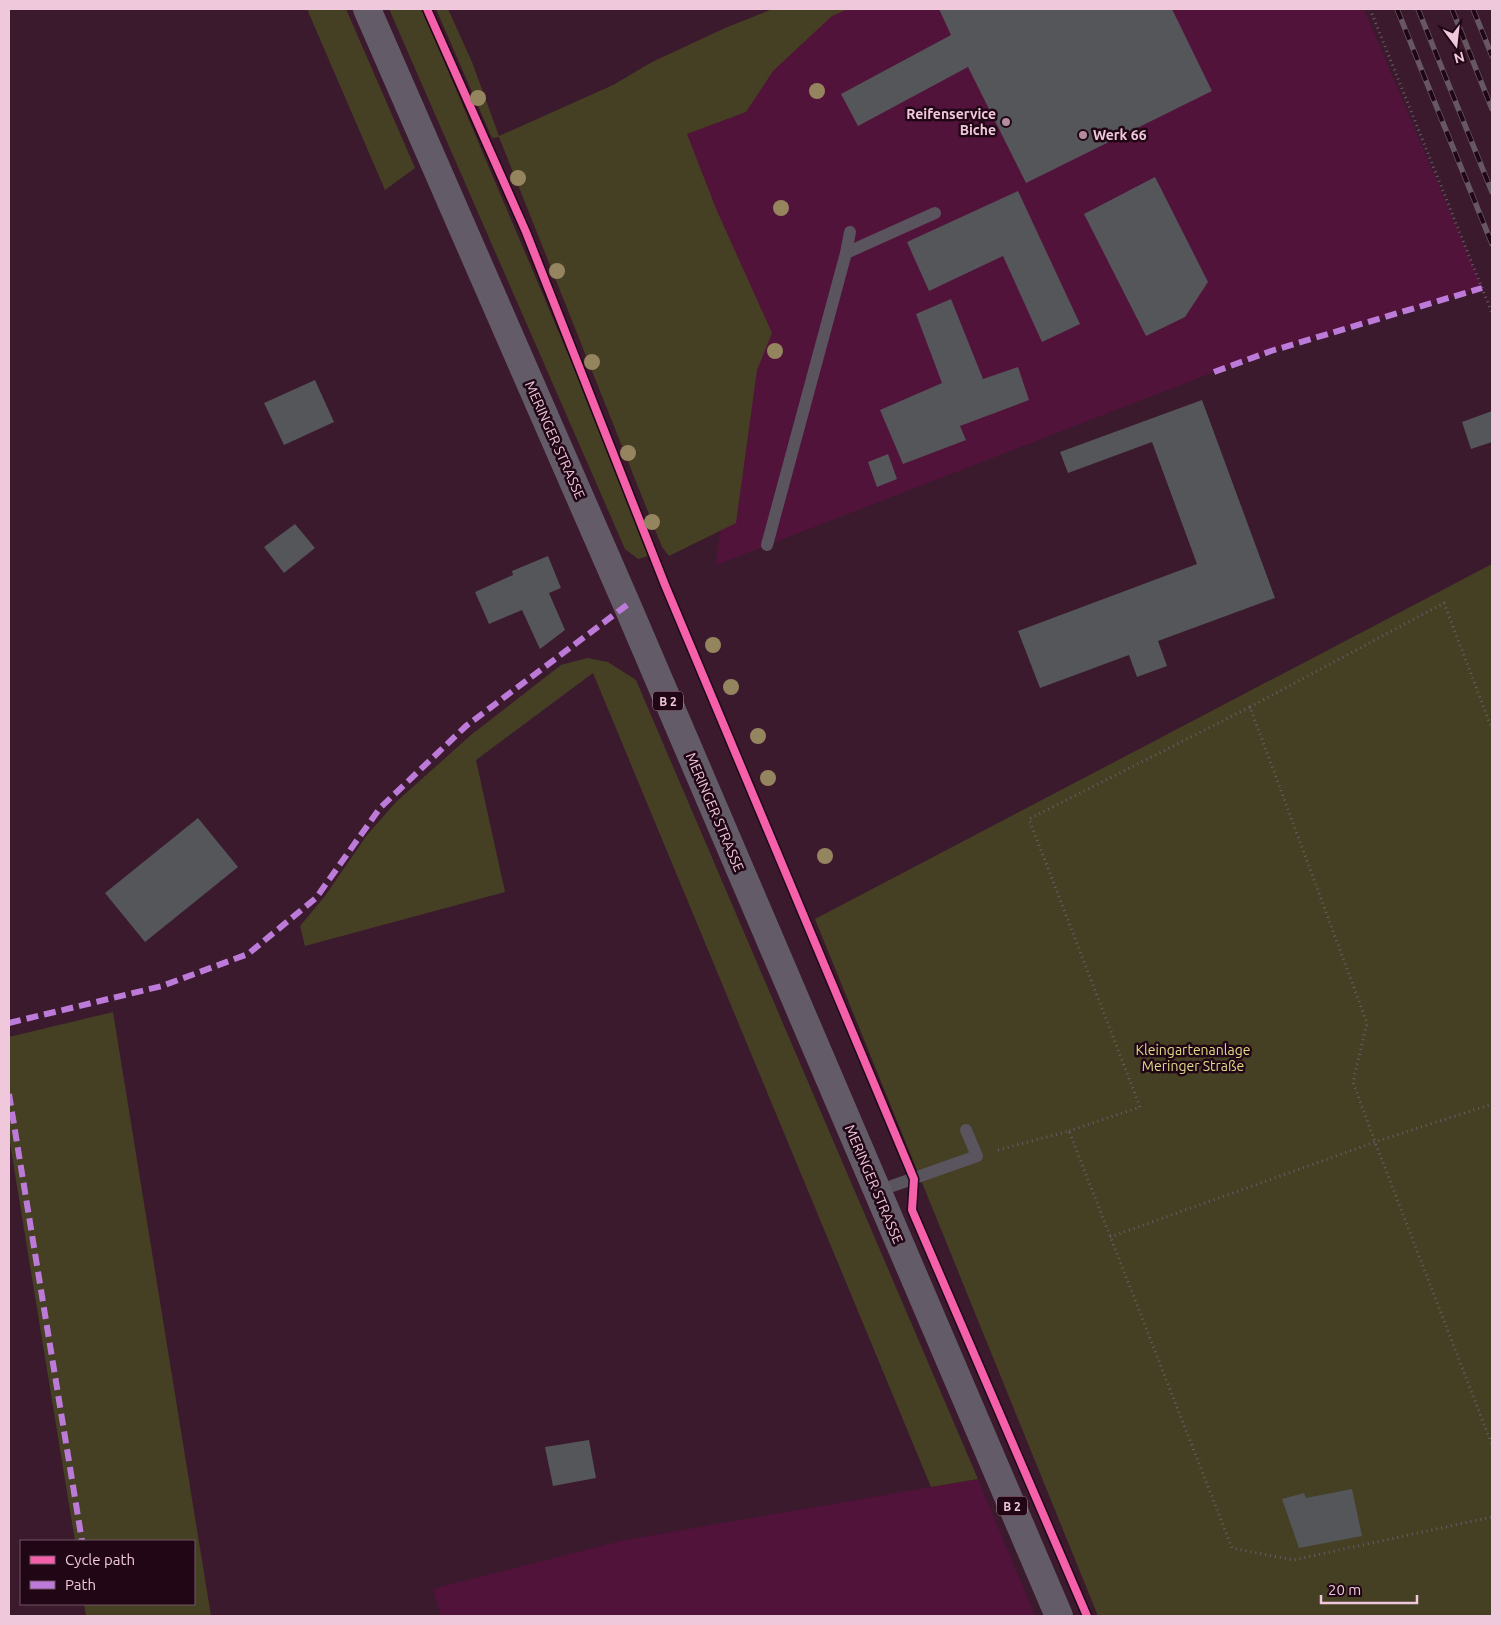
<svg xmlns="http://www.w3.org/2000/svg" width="1501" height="1625" font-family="Ubuntu,sans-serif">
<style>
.built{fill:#52133a}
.green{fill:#453f23}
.building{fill:#545659}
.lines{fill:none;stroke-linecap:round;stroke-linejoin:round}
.path{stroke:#685d67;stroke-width:3;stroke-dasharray:1 4;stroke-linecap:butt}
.lane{stroke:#59545e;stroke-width:12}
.primary{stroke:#645b68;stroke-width:28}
.rail-casing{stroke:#665763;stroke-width:5.5}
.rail{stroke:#210716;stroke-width:4;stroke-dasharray:11;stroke-linecap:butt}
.quiet{stroke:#bd7bd9;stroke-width:6;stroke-dasharray:12 6;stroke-linecap:butt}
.cycleway-casing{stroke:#210716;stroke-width:11}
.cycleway{stroke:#f560ab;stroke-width:8}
.tree{fill:#95855e}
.poi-dot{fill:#b08c9e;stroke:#210716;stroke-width:2}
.labels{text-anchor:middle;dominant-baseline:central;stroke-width:5;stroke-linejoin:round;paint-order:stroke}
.shield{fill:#210716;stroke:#b18fa0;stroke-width:1}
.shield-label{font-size:12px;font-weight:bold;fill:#efc9db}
.poi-label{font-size:14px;font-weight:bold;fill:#efc9db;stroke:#210716;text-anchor:end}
.street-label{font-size:14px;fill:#efc9db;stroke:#210716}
.park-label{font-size:14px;fill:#dfdd85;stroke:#210716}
</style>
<rect width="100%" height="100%" fill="#3b1a2e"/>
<!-- built -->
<g class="built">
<path d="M773 9H1364L1482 288 1271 351 1214 372 716 565 749 318 652 62 725 28Z"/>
<path d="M978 1479 1035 1616H441L433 1589 625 1540Z"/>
</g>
<!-- green -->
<g class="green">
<path d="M307 9H346L415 168 385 190Z"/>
<path d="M389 9H422L571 361 648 556 638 559 625 549Z"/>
<path d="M436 9H448L472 62 499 136 613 85 652 62 725 28 773 9H848L832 16 773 71 746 112 687 134 717 211 772 333 757 370 736 523 669 556 662 547 499 137 492 138Z"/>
<path d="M1492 564V1616H1098L815 919Z"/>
<path d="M587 658 608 662 636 680 978 1479 931 1487 593 673 476 760 505 892 305 946 300 926 325 896 367 835 396 802 471 735 561 665Z"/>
<path d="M113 1012 211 1616H86L84 1604H194V1541H75L9 1137V1037Z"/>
</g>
<!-- building -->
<g class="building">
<path d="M939 9H1172L1212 91 1026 183 968 67 858 126 841 94 951 35Z"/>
<path d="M1155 177 1208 282 1185 317 1146 336 1084 214Z"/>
<path d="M1018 191 1080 324 1042 342 1003 256 929 291 907 242Z"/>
<path d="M951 299 983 379 1018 367 1029 400 960 426 966 440 903 464 880 410 942 383 916 314Z"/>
<path d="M315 380 334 422 284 445 264 403Z"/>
<path d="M1202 400 1275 598 1158 641 1167 666 1137 677 1129 655 1040 688 1018 631 1197 564 1152 442 1068 473 1060 452Z"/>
<path d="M1492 411V442L1471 449 1462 422Z"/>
<path d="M888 454 897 479 877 487 868 462Z"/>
<path d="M295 524 315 548 284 573 264 547Z"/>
<path d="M548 556 561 588 549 593 565 630 540 649 522 610 489 624 475 592 513 575 512 571Z"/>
<path d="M198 818 238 867 145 942 105 893Z"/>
<path d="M589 1440 596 1478 553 1486 545 1447Z"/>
<path d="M1352 1489 1362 1536 1299 1548 1282 1499 1304 1493 1306 1498Z"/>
</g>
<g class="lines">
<!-- path -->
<g class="path">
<path d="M1370 9 1492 313"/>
<path d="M1250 707 1444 603 1492 729"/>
<path d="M1069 1131 1140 1107 1029 819 1250 707 1367 1023 1353 1082 1375 1142 1492 1445"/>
<path d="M998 1150 1069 1131 1232 1548 1293 1560 1492 1517"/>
<path d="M1110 1237 1375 1142 1492 1104"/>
</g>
<!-- lane -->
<g class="lane">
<path d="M846 253 850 232"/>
<path d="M767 545 846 253 935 213"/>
<path d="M878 1191 977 1156 966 1130"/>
</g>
<!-- primary -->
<path class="primary" d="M367 9 627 605 1059 1616"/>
<!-- rail casing -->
<g class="rail-casing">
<g id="rail">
<path d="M1397 9 1492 244"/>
<path d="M1418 9 1492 192"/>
<path d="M1452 9 1492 109"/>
<path d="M1473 9 1492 56"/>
</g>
</g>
<!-- rail -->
<use href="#rail" class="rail"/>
<!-- quiet -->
<g class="quiet">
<path d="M1214 372 1271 351 1482 288"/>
<path d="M9 1023 162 986 248 954 316 898 380 808 466 726 627 605"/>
<path d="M9 1094 82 1541"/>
</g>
<!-- cycleway casing -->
<g class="cycleway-casing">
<path id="cycleway" d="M427 9 526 232 665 585 914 1179 912 1210 1087 1616"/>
</g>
<!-- cycleway -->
<use href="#cycleway" class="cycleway"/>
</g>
<!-- trees -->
<g class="tree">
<circle cx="817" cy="91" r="8"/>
<circle cx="478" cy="98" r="8"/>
<circle cx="518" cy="178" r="8"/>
<circle cx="781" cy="208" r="8"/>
<circle cx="557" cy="271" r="8"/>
<circle cx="775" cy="351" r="8"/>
<circle cx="592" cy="362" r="8"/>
<circle cx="628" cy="453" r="8"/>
<circle cx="652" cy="522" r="8"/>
<circle cx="713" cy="645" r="8"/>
<circle cx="731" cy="687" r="8"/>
<circle cx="758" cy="736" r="8"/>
<circle cx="768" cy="778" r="8"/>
<circle cx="825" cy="856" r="8"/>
</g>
<!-- markers -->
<g class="poi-dot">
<circle cx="1006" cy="122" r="5"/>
<circle cx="1083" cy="135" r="5"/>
</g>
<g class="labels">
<!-- shield labels -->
<g class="shield">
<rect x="653" y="691.5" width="30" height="19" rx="4"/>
<rect x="997" y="1496.5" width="30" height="19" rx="4"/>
</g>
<g class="shield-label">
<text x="668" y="701">B 2</text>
<text x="1012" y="1506">B 2</text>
</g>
<!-- poi labels -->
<g class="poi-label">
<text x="996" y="114">Reifenservice<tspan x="996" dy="16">Biche</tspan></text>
<text x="1093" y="135" text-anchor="start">Werk 66</text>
</g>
<!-- street labels -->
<g class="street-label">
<text transform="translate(555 440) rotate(66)">MERINGER STRASSE</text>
<text transform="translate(715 812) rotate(67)">MERINGER STRASSE</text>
<text transform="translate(874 1184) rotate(67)">MERINGER STRASSE</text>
</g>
<!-- park labels -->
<g class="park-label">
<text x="1193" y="1050">Kleingartenanlage<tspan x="1193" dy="16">Meringer Straße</tspan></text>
</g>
</g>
<!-- border -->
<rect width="1501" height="1625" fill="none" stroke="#efc9db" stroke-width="20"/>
<!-- legend -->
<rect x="20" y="1540" width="175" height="65" fill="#210716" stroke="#735565"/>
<rect x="30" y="1556" width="25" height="8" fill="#f560ab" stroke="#735565"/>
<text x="65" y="1565" font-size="15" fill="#efc9db">Cycle path</text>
<rect x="30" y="1581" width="25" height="8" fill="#bd7bd9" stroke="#735565"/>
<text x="65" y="1590" font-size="15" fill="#efc9db">Path</text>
<!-- north arrow -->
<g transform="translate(1456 45) rotate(165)" stroke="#210716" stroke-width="4" paint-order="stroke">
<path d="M0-4L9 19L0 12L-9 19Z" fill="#efc9db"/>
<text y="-8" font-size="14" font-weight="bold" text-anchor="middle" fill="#efc9db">N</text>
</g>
<!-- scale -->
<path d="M1321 1595v8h96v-8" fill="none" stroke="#efc9db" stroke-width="2.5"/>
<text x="1328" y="1595" font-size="15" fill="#efc9db" stroke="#210716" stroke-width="4" paint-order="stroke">20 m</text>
</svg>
